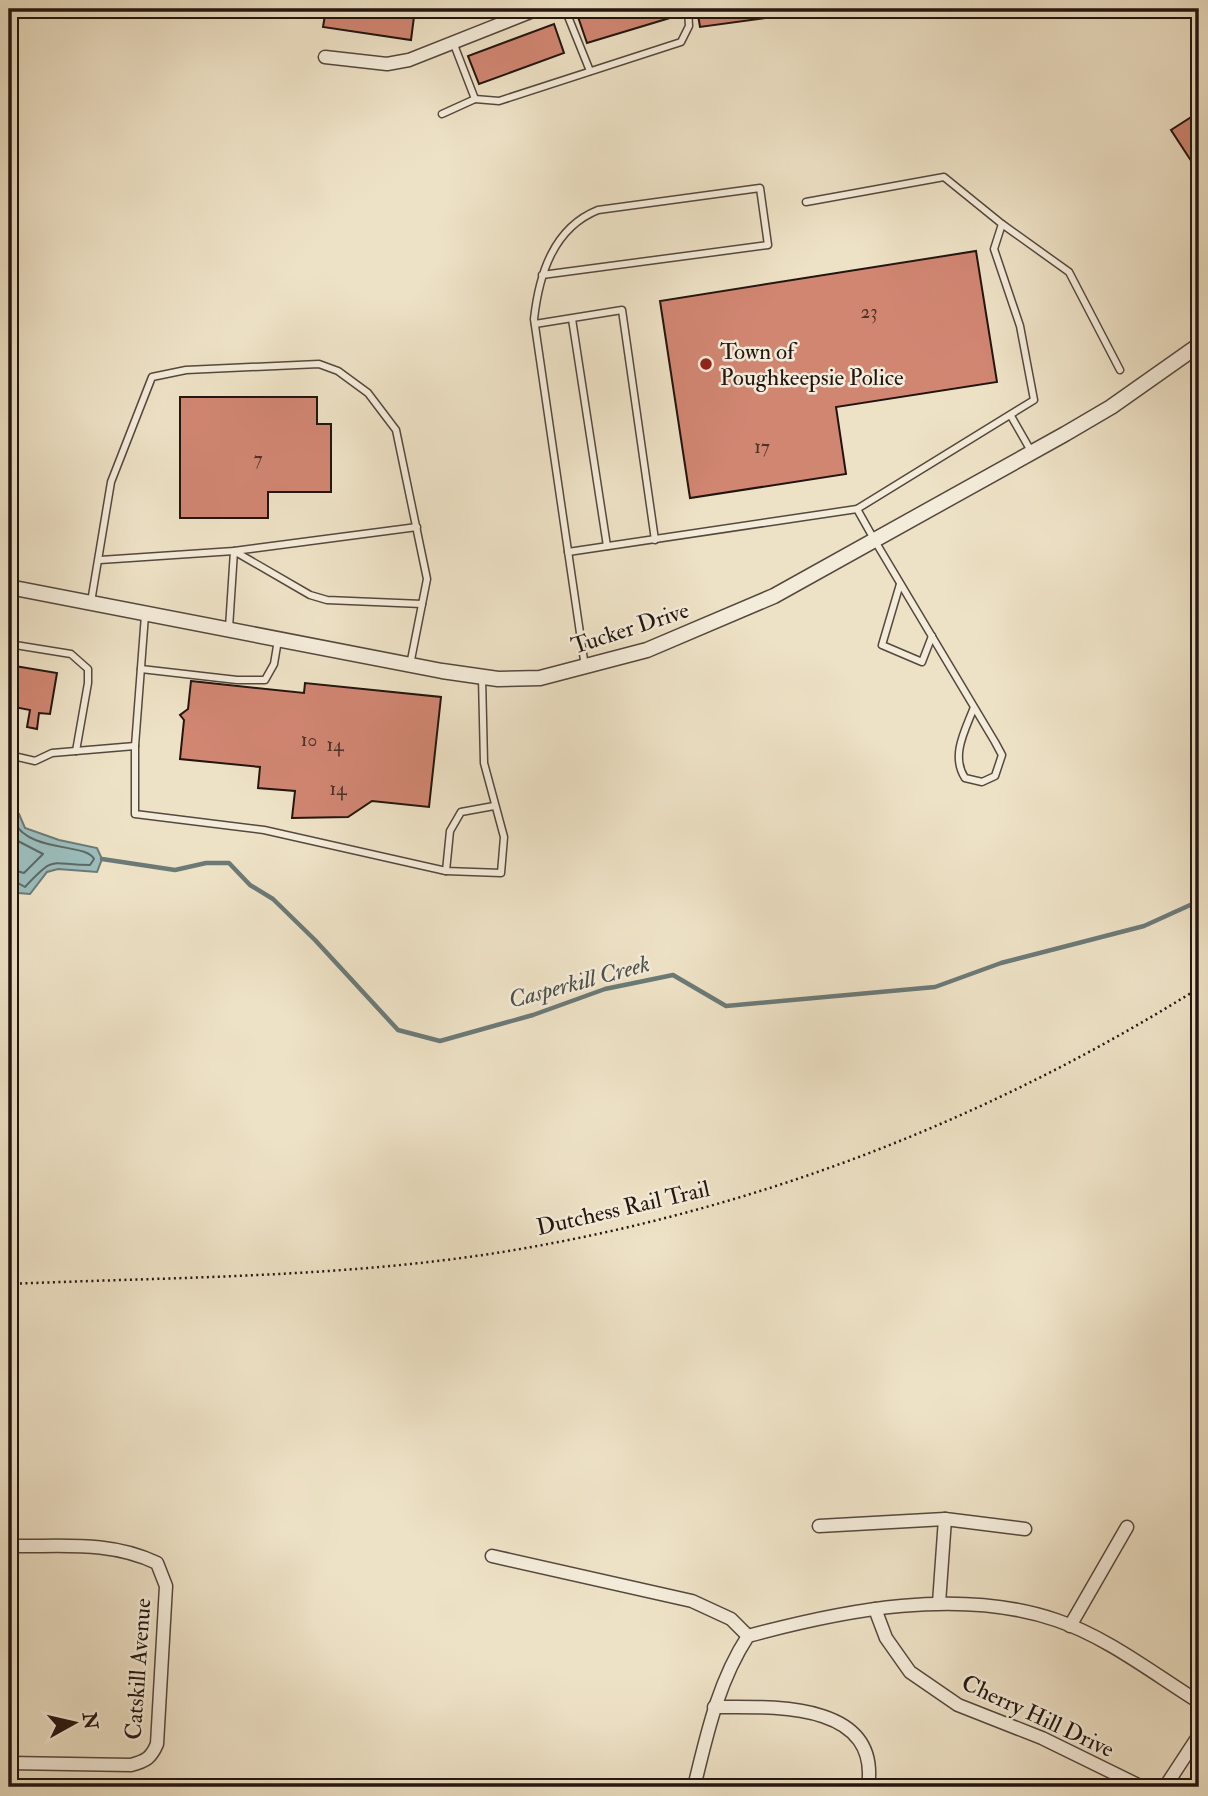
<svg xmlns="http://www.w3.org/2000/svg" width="1208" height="1796" font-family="'IM FELL Double Pica',serif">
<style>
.water{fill:#9bbdbb;stroke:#6b7a77;stroke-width:2}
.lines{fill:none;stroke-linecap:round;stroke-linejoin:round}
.shore{stroke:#5e6966;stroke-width:2}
.stream{stroke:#6b7a77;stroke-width:4.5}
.building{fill:#d18672;stroke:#221510;stroke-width:2}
.service-casing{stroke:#55483e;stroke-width:9}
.minor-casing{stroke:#55483e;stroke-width:15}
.tertiary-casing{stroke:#55483e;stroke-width:17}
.path{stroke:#221510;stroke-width:2.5;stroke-dasharray:2 3.5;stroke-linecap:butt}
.service{stroke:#f4ecda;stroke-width:6}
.minor{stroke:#f4ecda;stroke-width:12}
.tertiary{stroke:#f4ecda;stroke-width:14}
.poi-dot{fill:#8f2418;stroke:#f4ecda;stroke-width:2.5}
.labels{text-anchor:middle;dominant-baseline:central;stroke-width:5;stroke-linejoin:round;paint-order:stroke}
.number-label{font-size:19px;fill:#4e3128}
.poi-label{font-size:23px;fill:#221510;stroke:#f4ecda;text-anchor:start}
.street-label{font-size:23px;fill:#221510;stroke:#f4ecda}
.water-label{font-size:24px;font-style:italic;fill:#4c504c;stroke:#f4ecda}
</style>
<rect width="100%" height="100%" fill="#eee2c6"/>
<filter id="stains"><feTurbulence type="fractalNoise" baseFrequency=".00286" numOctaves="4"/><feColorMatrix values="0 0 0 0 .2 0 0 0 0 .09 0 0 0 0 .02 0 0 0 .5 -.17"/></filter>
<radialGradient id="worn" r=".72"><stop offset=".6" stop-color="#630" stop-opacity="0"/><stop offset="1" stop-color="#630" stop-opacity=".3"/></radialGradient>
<!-- water -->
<path class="water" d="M9 813 19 814 25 828 59 840 97 848 102 859 97 872 58 869 47 872 30 894 18 893 9 883Z"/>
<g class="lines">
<!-- shore -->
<g class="shore">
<path d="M9 820 14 822C30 853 87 843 94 859L90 865C49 865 56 854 25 887L9 878"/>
<path d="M9 830 16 840 43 854 24 873 9 869"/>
</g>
<!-- stream -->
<path class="stream" d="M102 859 175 870 206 863H229L250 885 273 899 315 940 398 1030 440 1041 533 1015 605 989 673 975 726 1006 935 987 1001 963 1144 926 1199 901"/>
</g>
<!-- building -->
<g class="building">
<path d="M326 9H415L411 40 323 27Z"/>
<path d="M594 9H670L673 17 587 43 577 14Z"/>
<path d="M697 9H772L773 17 700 27Z"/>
<path d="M554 24 564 53 479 84 468 56Z"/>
<path d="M1199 112V173L1171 130Z"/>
<path d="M976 251 997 382 836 407 846 474 690 498 660 301Z"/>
<path d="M180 397H317V424H331V492H268V518H180Z"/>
<path d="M9 665 57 673 50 714 39 713 37 729 27 727 30 710 9 706Z"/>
<path d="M191 681 304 693 305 683 441 697 429 807 372 801 348 817 292 818 295 791 258 788 260 767 180 759 184 720 180 715 188 709Z"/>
</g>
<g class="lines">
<!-- service casing -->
<g class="service-casing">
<g id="service">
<path d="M565 9 590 71"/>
<path d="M453 42 475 99 499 101 681 42 689 26 688 9"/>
<path d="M442 114 475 99"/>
<path d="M806 202 944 177 1002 224"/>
<path d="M542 275 768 245 760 188 598 210C553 228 539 275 534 319L585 667"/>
<path d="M572 319 607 546"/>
<path d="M535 324 622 310 655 540"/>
<path d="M1011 416 1031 451"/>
<path d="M857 509 875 541 995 742 1002 755 995 776 982 782 965 778C950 755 966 729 974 707"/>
<path d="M568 552 857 509 1034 400 1020 326 994 249 1002 224 1069 272 1120 370"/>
<path d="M100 560 234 551 417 527"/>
<path d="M900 584 882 645 922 662 932 636"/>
<path d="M91 602 111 482 152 377 186 370 319 364 338 371 368 393 396 430 427 579 410 665"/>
<path d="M145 615 135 746V814L264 830 446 871 501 873 504 837 484 763 482 677"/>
<path d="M229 628 234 551 310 595 327 600 422 604"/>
<path d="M9 644 71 654 88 669V683L76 751"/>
<path d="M141 669 237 680H265L274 664 278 640"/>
<path d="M9 755 35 761 52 753 135 746"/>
<path d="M446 871 450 831 461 812 494 806"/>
</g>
</g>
<!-- minor casing -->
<g class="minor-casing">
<g id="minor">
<path d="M325 57 387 64 409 60 538 9"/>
<path d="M819 1526 945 1519 1025 1529"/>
<path d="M9 1546C61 1547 109 1540 157 1563L166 1586 157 1744C151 1758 146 1761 131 1765L9 1763"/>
<path d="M492 1556 692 1601 731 1619 748 1636"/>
<path d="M939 1603 945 1519"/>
<path d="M875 1609 886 1638 910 1672 958 1705 1042 1738 1142 1787"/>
<path d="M1070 1626 1127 1527"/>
<path d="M714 1707C770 1707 881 1700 868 1787"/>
<path d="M694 1787C707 1734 718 1682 748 1636 844 1610 959 1587 1056 1620 1107 1637 1154 1674 1199 1702"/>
<path d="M1165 1787 1199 1735"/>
</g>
</g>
<!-- tertiary casing -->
<g class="tertiary-casing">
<path id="tertiary" d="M9 587 442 671 498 679 540 678 647 650 774 596 1065 434 1111 407 1199 345"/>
</g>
<!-- path -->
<path class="path" d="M9 1284C171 1277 335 1278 496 1253 748 1213 983 1123 1199 988"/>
<!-- service -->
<use href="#service" class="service"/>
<!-- minor -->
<use href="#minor" class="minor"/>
<!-- tertiary -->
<use href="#tertiary" class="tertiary"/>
</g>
<!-- markers -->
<circle class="poi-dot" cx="706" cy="364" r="7"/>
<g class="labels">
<!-- number labels -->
<g class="number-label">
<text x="869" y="312">23</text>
<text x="762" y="447">17</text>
<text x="258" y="459">7</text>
<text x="309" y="740">10</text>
<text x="335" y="745">14</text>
<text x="338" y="789">14</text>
</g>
<!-- poi labels -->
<g class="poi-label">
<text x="720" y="351">Town of<tspan x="720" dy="26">Poughkeepsie Police</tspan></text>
</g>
<!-- street labels -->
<g class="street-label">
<text transform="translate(630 628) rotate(-18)">Tucker Drive</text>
<text transform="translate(623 1208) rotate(-13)">Dutchess Rail Trail</text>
<text transform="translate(138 1669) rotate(-86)">Catskill Avenue</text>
<text transform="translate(1038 1716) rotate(25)">Cherry Hill Drive</text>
</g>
<!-- water labels -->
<g class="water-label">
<text transform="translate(579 982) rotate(-15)">Casperkill Creek</text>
</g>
</g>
<!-- margin -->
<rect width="1208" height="1796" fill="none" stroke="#eee2c6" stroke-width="35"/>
<rect x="10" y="10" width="1187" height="1775" fill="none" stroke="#221510" stroke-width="3.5"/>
<rect x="18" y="18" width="1173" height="1761" fill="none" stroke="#221510" stroke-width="2"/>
<!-- north arrow -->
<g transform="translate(74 1723) rotate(82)" stroke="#f4ecda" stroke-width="5" paint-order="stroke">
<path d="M0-5L12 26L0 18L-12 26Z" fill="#221510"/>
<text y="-10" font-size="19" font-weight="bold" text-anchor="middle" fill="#221510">N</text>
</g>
<rect width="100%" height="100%" filter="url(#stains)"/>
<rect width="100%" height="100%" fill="url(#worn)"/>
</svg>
